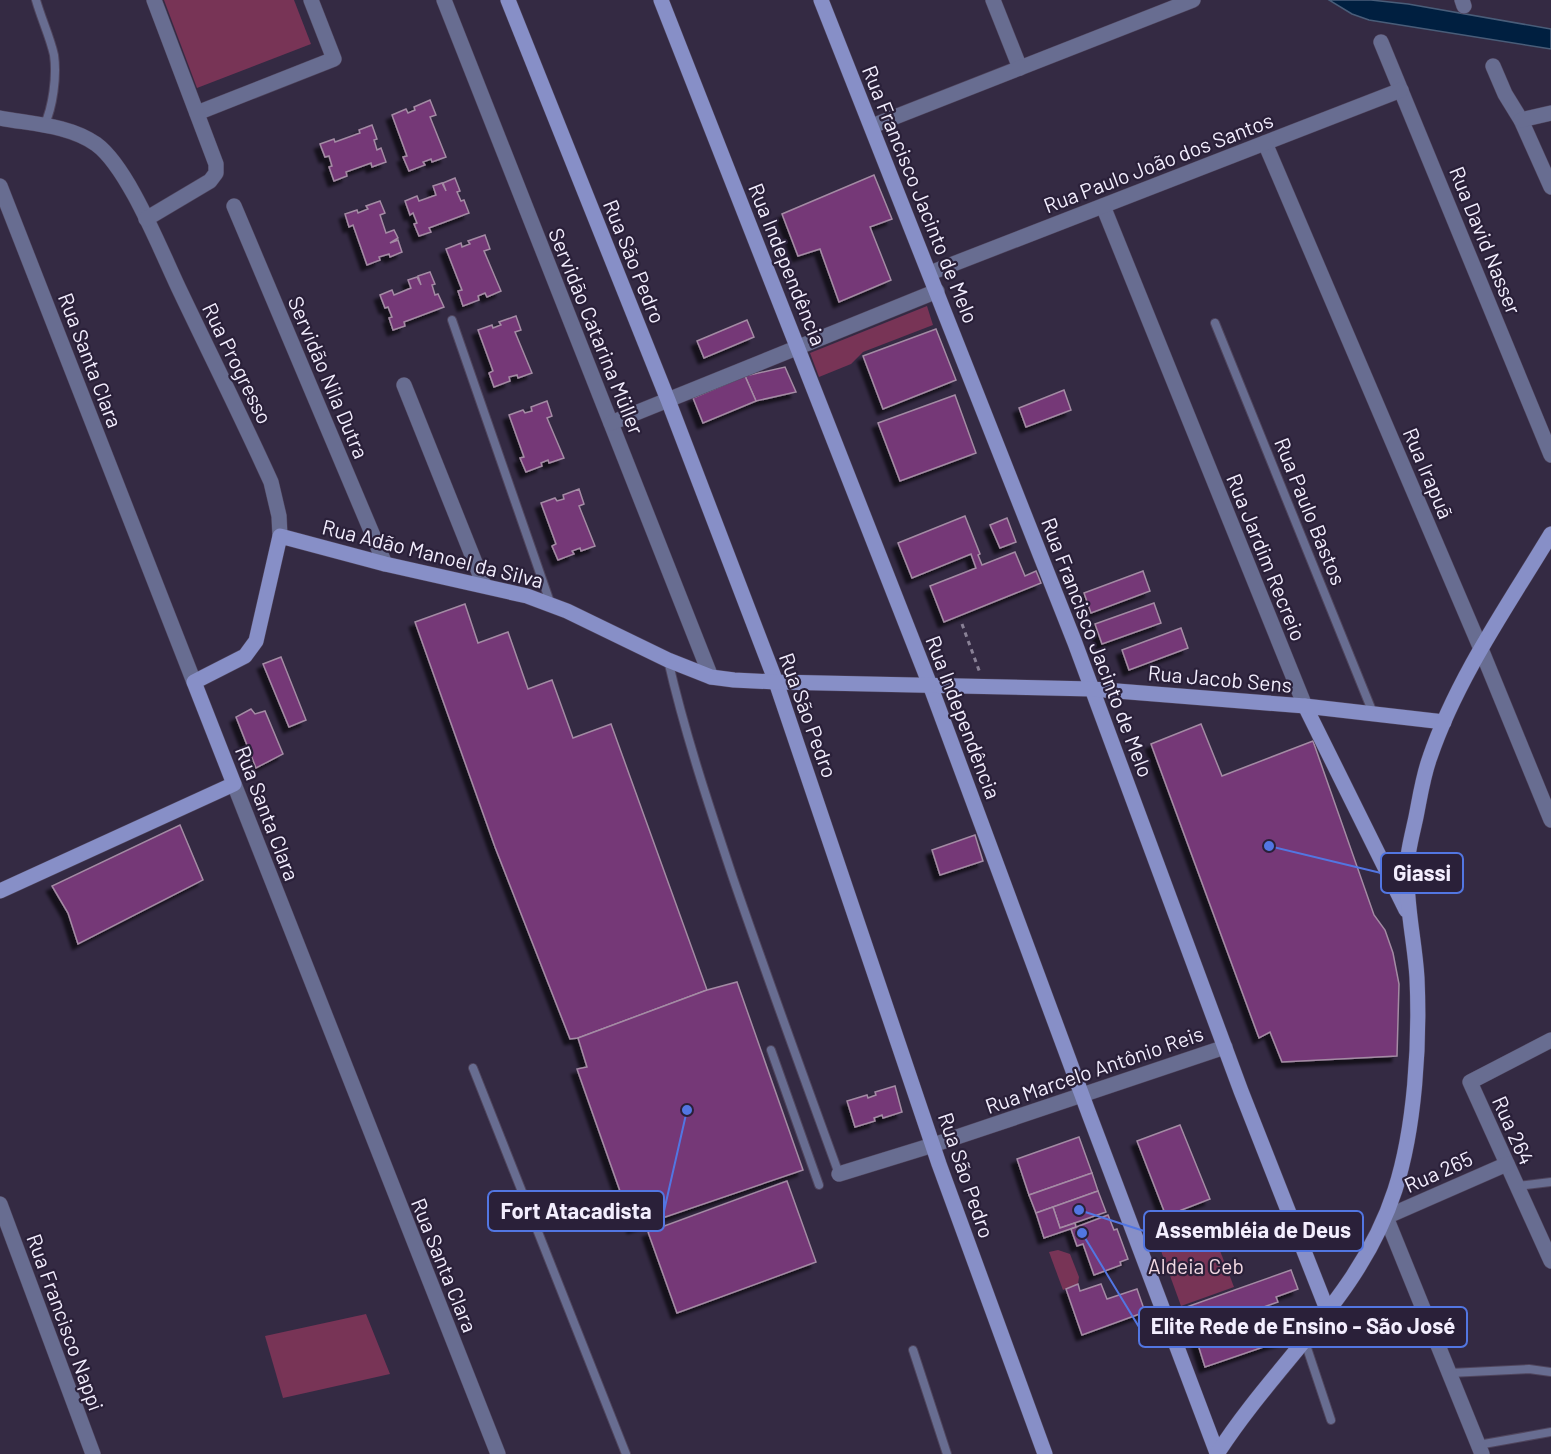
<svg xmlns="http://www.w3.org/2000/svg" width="1551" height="1454" font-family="Barlow,sans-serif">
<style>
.green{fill:#783456}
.water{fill:#001f40;stroke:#495d79;stroke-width:1.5}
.building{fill:#753777;stroke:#a48ba4;stroke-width:1.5;filter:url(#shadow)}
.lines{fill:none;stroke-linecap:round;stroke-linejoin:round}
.lane-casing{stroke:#4f455d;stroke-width:10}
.street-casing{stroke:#4f455d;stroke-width:16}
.secondary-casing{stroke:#4f455d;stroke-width:16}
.path{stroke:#898196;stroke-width:3;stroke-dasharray:4.5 4.5;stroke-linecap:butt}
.lane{stroke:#686d91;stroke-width:8}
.street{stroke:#686d91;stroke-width:15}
.secondary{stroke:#878fc7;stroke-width:15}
.labels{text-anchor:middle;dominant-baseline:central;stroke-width:4.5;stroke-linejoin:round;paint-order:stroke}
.street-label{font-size:21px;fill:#f3eefe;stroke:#2a2039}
.park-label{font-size:21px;fill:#f1d8e2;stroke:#2a2039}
.leader{fill:none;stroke:#5276e2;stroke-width:2}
.callout-dot{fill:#5276e2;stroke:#2a2039;stroke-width:2}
.callout{fill:#2a2039;stroke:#5276e2;stroke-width:2}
.callout-label{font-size:22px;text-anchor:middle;font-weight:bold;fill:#f3eefe}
</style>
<defs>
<filter id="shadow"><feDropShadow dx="-5.5" dy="5.5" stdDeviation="1.5" flood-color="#0009"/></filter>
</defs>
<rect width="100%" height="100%" fill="#342a43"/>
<!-- green -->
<g class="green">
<path d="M164 0H294L311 44 197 88Z"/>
<path d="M927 306 933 325 863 352 851 364 819 377 810 353Z"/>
<path d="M1207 1217 1234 1287 1181 1306 1156 1237Z"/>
<path d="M1058 1250 1070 1254 1079 1277 1078 1284 1063 1290 1049 1252Z"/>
<path d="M366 1314 390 1374 283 1398 265 1336Z"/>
</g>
<!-- water -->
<path class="water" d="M1329 0H1371L1408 4 1551 29V49L1369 20 1352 14Z"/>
<!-- building -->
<g class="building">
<path d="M430 100 436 115 430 117 446 157 432 162 431 159 423 162 425 165 409 171 403 157 407 156 392 115 406 109 408 113 415 110 414 107Z"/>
<path d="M372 125 377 139 374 140 377 150 381 148 386 162 372 167 371 163 346 172 347 176 334 181 329 167 332 166 329 156 325 157 320 144 334 139 335 142 360 133 359 130Z"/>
<path d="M874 175 892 219 870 227 891 280 839 302 820 249 798 256 782 214Z"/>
<path d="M455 178 460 191 457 192 461 201 464 200 469 213 429 228 431 232 419 236 414 224 417 223 413 213 410 215 405 201 417 196 419 201 436 195 433 186 442 183 446 191 443 183Z"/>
<path d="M380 201 385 213 380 215 386 233 394 230 398 238 390 243 398 240 402 252 390 257 389 254 379 257 380 260 367 265 353 225 349 227 345 214 357 210 358 213 368 209 366 206Z"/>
<path d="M485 235 490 249 484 251 501 291 487 297 485 293 478 296 479 300 463 306 458 291 462 290 446 249 461 243 462 247 470 244 468 241Z"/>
<path d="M430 272 435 284 432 285 435 295 438 294 444 307 404 322 405 326 393 330 389 318 392 317 388 307 385 308 380 295 392 290 394 295 411 288 408 280 417 277 421 285 418 276Z"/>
<path d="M516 316 521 330 515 332 532 373 518 378 517 375 509 377 510 381 494 387 489 373 493 371 478 330 492 325 493 328 501 325 499 322Z"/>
<path d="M747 320 754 337 704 358 697 341Z"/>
<path d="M936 329 956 380 883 409 863 356Z"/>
<path d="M785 367 796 392 756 401 745 376Z"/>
<path d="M745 376 756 401 703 423 693 398Z"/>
<path d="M1064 390 1071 410 1026 427 1019 408Z"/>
<path d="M955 395 976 453 900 481 878 423Z"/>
<path d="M547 401 552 416 547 418 564 458 549 463 548 460 541 463 542 466 526 472 520 458 524 457 509 415 523 410 525 413 532 411 531 407Z"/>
<path d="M579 489 584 504 579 506 595 546 581 551 580 548 572 551 574 554 558 560 552 546 556 544 541 503 555 498 557 501 564 499 563 495Z"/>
<path d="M965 516 980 554 978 555 982 565 1015 552 1025 576 1036 571 1041 583 944 622 930 586 976 568 971 554 912 578 898 543Z"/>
<path d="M1007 518 1016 542 1000 548 990 525Z"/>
<path d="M1143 571 1150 591 1091 613 1084 593Z"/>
<path d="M1154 603 1161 623 1102 644 1095 624Z"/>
<path d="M465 604 478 643 508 632 528 689 552 680 573 738 611 724 707 990 578 1038 570 1039 495 847 415 622Z"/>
<path d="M1181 628 1188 648 1129 670 1122 650Z"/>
<path d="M281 657 306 720 289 727 263 664Z"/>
<path d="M251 709 255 714 265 711 283 754 256 768 236 717Z"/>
<path d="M1201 724 1222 776 1313 741 1374 915 1385 930 1393 953 1399 984 1397 1056 1282 1062 1270 1032 1259 1038 1151 744Z"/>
<path d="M180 825 203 880 78 944 68 913 52 886Z"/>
<path d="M975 835 983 861 940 875 932 850Z"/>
<path d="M737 982 803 1170 633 1228 577 1069 587 1067 578 1038 707 990Z"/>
<path d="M895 1086 902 1112 883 1118 882 1115 874 1118 875 1121 855 1127 847 1101 867 1095 868 1098 876 1095 875 1092Z"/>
<path d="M1180 1125 1210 1199 1166 1216 1137 1141Z"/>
<path d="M1079 1137 1092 1173 1029 1195 1017 1159Z"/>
<path d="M1092 1173 1098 1191 1036 1213 1029 1195Z"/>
<path d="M787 1181 816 1262 677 1313 648 1232Z"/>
<path d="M1098 1191 1106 1212 1060 1228 1053 1207Z"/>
<path d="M1053 1207 1060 1228 1075 1223 1076 1227 1044 1238 1036 1213Z"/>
<path d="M1108 1215 1114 1230 1117 1229 1128 1259 1120 1262 1121 1265 1094 1275 1083 1244 1077 1246 1071 1229Z"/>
<path d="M1291 1270 1298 1289 1276 1297 1278 1302 1189 1333 1181 1309Z"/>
<path d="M1078 1284 1080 1291 1101 1284 1107 1299 1137 1289 1145 1312 1082 1335 1066 1289Z"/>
<path d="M1279 1310 1298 1321 1284 1340 1205 1367 1195 1335 1251 1315 1255 1328 1271 1322Z"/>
</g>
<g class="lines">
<!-- lane casing -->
<g class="lane-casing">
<g id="lane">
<path d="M36 0C41 18 50 37 54 55 57 76 53 107 44 126"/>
<path d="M452 320 551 605"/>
<path d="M1215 323 1373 713"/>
<path d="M668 660C685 734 709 806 733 878 767 977 803 1075 839 1174"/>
<path d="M771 1050 819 1185"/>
<path d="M473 1068 626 1454"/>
<path d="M1517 1186 1551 1182"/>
<path d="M1305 1342 1331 1420"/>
<path d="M913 1350 947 1454"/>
<path d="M1450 1373 1529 1369 1551 1372"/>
<path d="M1478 1445 1551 1432"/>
</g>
</g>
<!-- street casing -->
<g class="street-casing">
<g id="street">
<path d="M444 0 711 677"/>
<path d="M993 0 1020 68"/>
<path d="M1462 0 1464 6"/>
<path d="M1381 42 1551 455"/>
<path d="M1493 66 1505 94 1521 120 1551 187"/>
<path d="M197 113 334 59 311 0"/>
<path d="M0 118C32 124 69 125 96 144 129 168 162 254 181 293 211 356 242 418 271 482L279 516 280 536"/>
<path d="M1521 120 1551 113"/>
<path d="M872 126 1193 0"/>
<path d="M1265 143 1481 649 1551 820"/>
<path d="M0 186 194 682"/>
<path d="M234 206 385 564"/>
<path d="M1103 206 1305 706"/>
<path d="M146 219 210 181 216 173V164L154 0"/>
<path d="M930 273 1401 90"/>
<path d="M404 385 484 585"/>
<path d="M611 423 937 291"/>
<path d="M234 784 498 1454"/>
<path d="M1551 1040 1470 1082 1551 1261"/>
<path d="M839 1174 933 1145 1225 1047"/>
<path d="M0 1204 93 1454"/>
<path d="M1482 1454 1386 1217 1507 1164"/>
</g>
</g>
<!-- secondary casing -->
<g class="secondary-casing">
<g id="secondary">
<path d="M508 0 668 400 776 682 939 1164 1045 1454"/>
<path d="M661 0 930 685 1089 1114 1217 1453"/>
<path d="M821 0 1075 643 1241 1091 1328 1312"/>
<path d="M1305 706 1406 910"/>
<path d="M0 891 234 784 194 682 245 656 256 641 280 536 385 564 527 596 567 611 668 660 711 677 734 680 776 682 1092 689 1305 706 1444 722"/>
<path d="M1217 1454C1275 1363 1361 1296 1395 1190 1415 1128 1420 1043 1417 978 1415 944 1407 911 1407 877 1406 856 1412 836 1416 817 1420 797 1423 776 1430 757 1457 678 1508 605 1551 534"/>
</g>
</g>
<!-- path -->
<path class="path" d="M962 624 980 673"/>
<!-- lane -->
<use href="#lane" class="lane"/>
<!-- street -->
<use href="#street" class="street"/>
<!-- secondary -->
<use href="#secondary" class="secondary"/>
</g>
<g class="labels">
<!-- street labels -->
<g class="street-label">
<text transform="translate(1158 162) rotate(-21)">Rua Paulo João dos Santos</text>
<text transform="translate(921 194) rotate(68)">Rua Francisco Jacinto de Melo</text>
<text transform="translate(1486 240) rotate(68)">Rua David Nasser</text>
<text transform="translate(635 261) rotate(68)">Rua São Pedro</text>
<text transform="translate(788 264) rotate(68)">Rua Independência</text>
<text transform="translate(597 331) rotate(68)">Servidão Catarina Müller</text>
<text transform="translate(91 360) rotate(69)">Rua Santa Clara</text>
<text transform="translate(238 363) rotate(64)">Rua Progresso</text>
<text transform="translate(329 377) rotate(67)">Servidão Nila Dutra</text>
<text transform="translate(1429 473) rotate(67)">Rua Irapuã</text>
<text transform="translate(1311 511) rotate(68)">Rua Paulo Bastos</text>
<text transform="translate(433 553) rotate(14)">Rua Adão Manoel da Silva</text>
<text transform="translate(1267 557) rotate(68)">Rua Jardim Recreio</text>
<text transform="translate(1098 647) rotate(69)">Rua Francisco Jacinto de Melo</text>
<text transform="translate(1220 678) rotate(5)">Rua Jacob Sens</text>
<text transform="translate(809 715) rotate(70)">Rua São Pedro</text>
<text transform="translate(964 717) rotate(69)">Rua Independência</text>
<text transform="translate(268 813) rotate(69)">Rua Santa Clara</text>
<text transform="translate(1094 1069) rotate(-19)">Rua Marcelo Antônio Reis</text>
<text transform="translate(1514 1130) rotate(66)">Rua 264</text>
<text transform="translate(1438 1171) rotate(-24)">Rua 265</text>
<text transform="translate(967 1175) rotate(71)">Rua São Pedro</text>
<text transform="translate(445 1265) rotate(68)">Rua Santa Clara</text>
<text transform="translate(66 1322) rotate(70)">Rua Francisco Nappi</text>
</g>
<!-- park labels -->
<g class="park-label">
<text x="1196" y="1265">Aldeia Ceb</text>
</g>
</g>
<!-- callouts -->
<path class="leader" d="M1269 846L1381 873M687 1110L664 1211M1079 1210L1144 1231M1082 1233L1139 1327"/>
<g class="callout-dot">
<circle cx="1269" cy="846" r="6"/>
<circle cx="687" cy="1110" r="6"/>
<circle cx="1079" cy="1210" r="6"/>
<circle cx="1082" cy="1233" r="6"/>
</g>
<g class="callout">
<rect x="1381" y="853" width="82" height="40" rx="6"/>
<rect x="488" y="1191" width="176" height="40" rx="6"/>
<rect x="1144" y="1211" width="219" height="40" rx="6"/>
<rect x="1139" y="1307" width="328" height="40" rx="6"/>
</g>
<g class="callout-label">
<text x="1422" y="881">Giassi</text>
<text x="576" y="1219">Fort Atacadista</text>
<text x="1253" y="1238">Assembléia de Deus</text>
<text x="1303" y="1334">Elite Rede de Ensino - São José</text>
</g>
</svg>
